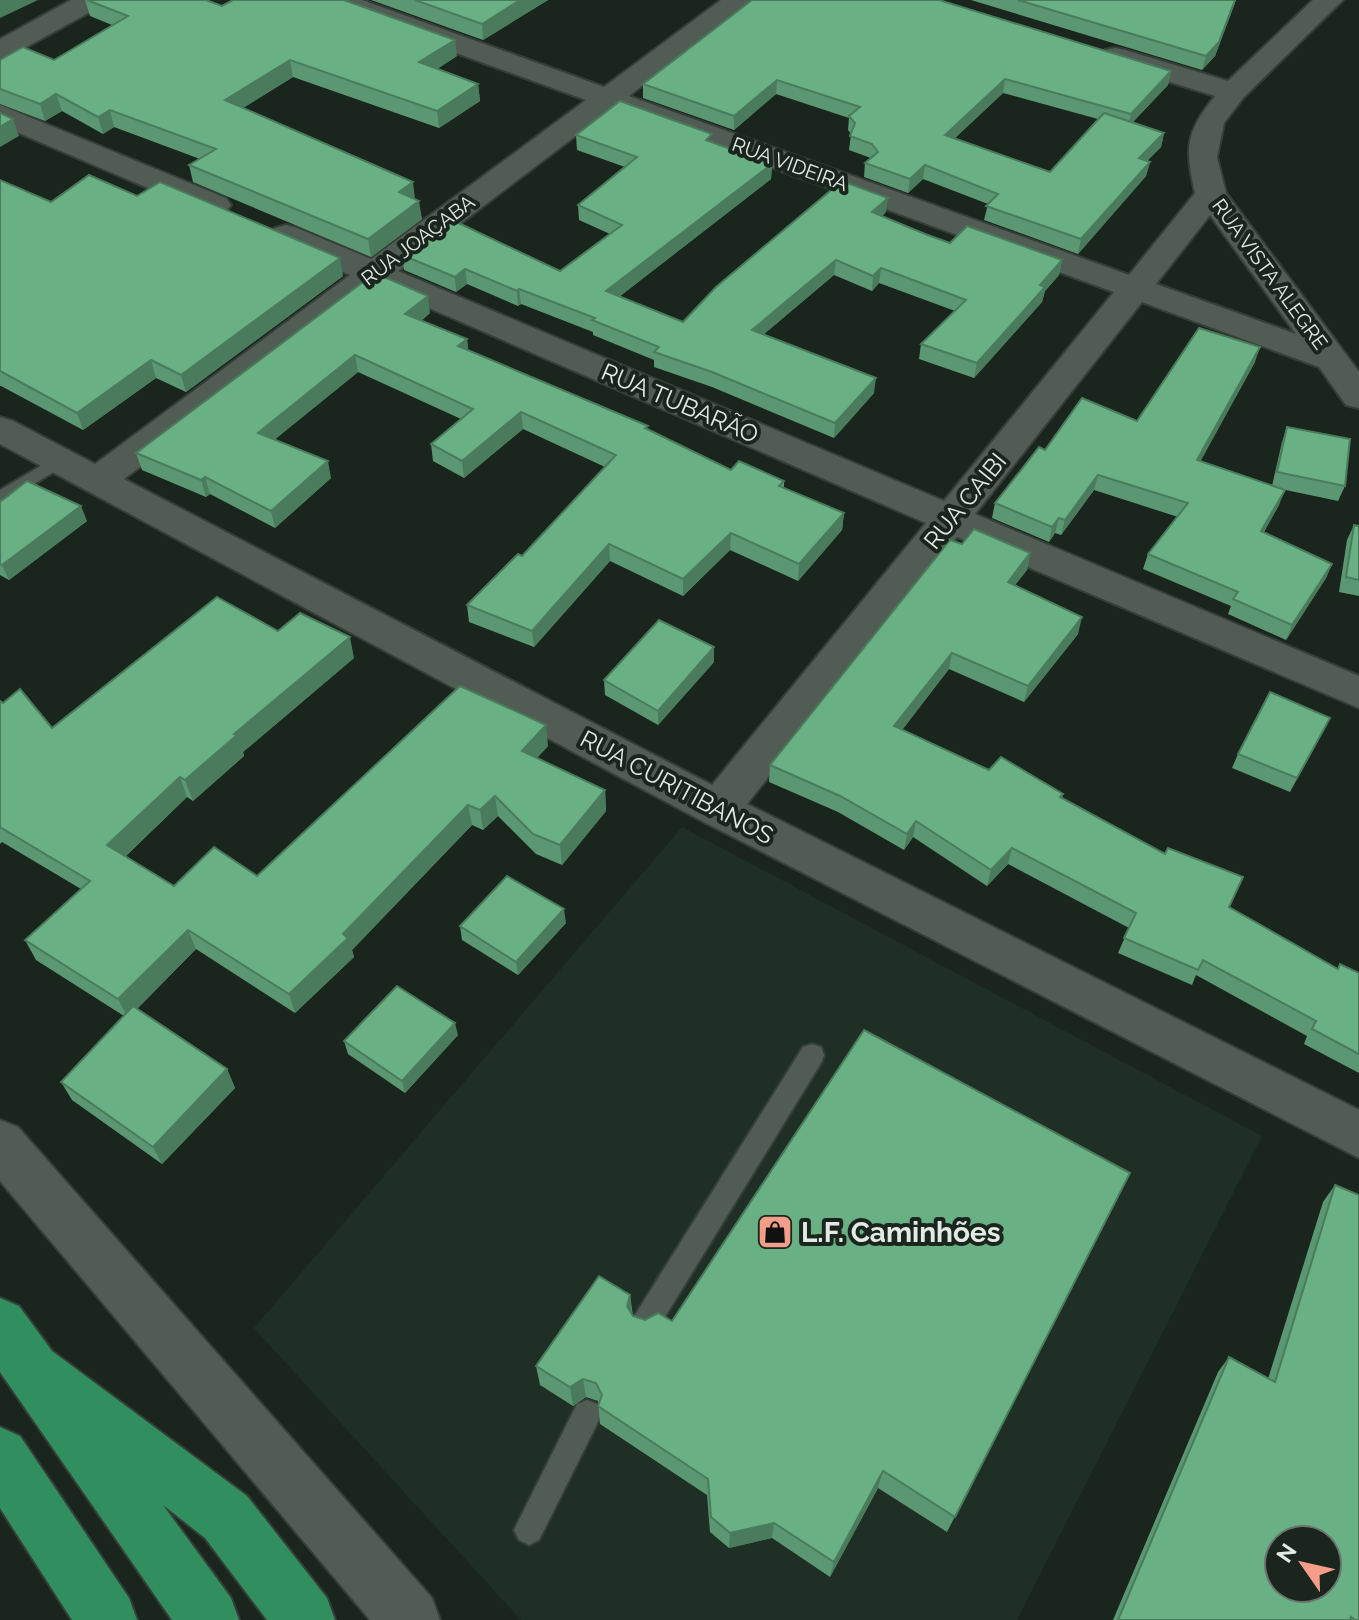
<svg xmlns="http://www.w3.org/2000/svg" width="1359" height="1620" font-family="Raleway,sans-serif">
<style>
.built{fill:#1f2f25}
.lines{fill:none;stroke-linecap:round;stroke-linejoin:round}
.service-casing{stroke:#363e39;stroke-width:4}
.minor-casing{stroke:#363e39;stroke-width:4}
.tertiary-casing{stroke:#363e39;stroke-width:4}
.secondary-casing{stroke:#363e39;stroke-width:4}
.trunk-casing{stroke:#363e39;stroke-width:4}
.service{fill:#515c54;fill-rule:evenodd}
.minor{fill:#515c54;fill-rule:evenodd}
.tertiary{fill:#515c54;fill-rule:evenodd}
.secondary{fill:#515c54;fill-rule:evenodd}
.trunk{fill:#318e5e;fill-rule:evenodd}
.wall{fill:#5a9772;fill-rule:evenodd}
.shaded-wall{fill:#4a7b5c}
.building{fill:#69b084;stroke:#4a7b5c;stroke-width:2;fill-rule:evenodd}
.labels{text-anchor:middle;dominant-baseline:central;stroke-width:8;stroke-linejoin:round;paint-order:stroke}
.far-street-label{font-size:20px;fill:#e3eae5;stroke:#1a251e}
.street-label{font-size:24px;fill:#e3eae5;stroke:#1a251e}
.near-poi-label{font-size:28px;font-weight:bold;fill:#e3eae5;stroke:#1a251e;text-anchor:start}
</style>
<rect width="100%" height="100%" fill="#1a251e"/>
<!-- built -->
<path class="built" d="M682 827 1262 1136 1017 1620H521L254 1328Z"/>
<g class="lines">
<!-- service casing -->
<g class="service-casing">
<g id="service">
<path d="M59 455 65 457 68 461 65 465 0 505V490Z"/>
<path d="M812 1044 821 1047 824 1055 821 1063 655 1333 645 1337 635 1333 631 1324 635 1315 803 1047Z"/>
<path d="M587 1400 597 1404 601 1414 597 1424 539 1540 529 1545 519 1540 514 1530 577 1404Z"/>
</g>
</g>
<!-- minor casing -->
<g class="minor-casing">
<g id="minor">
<path d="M322 0H362L604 87 721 0H752L629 96 1129 275 1195 193C1185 148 1185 133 1215 96L1105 62 1101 56 1105 50 1115 48 1125 50 1228 81 1313 0H1343L1243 98 1224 123 1217 157 1226 193 1359 372V408L1346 405 1319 367 1142 302 975 514 1359 676V708L957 537 747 804 1359 1110V1158L702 821 0 444V417L13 421 95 464 350 275 275 242 270 235 275 228 286 225 297 228 371 259 586 100 326 6ZM611 109 1114 292 944 501 398 271ZM1210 215 1296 334 1156 284ZM378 286 926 523 712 785 124 479Z"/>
<path d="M0 105 226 198 231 205 226 212 215 214 204 212 0 125Z"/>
</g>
</g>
<!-- tertiary casing -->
<g class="tertiary-casing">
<path id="tertiary" d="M71 0H105L101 6 10 56 0 58V39Z"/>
</g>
<!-- secondary casing -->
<g class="secondary-casing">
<path id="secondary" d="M0 1120 18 1127 432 1598 440 1620H370L0 1181Z"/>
</g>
<!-- trunk casing -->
<g class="trunk-casing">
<g id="trunk">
<path d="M0 1298 19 1306 52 1351 247 1496 327 1598 335 1620H267L205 1538 163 1505 231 1598 239 1620H172L0 1372Z"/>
<path d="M0 1427 20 1436 129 1598 137 1620H72L0 1508Z"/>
</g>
</g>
<!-- service -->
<use href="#service" class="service"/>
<!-- minor -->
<use href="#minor" class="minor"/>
<!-- tertiary -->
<use href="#tertiary" class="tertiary"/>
<!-- secondary -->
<use href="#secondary" class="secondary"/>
<!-- trunk -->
<use href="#trunk" class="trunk"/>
</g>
<!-- wall -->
<g class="wall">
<path d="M85 0H206L222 6 457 56 437 69 478 84 480 101 439 128 293 77 243 108 415 199 422 219 371 257 193 182 189 165 200 159 114 127 103 134 62 111 45 121 0 104V60H54L112 25 90 16Z"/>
<path d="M371 0H548L483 40Z"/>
<path d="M752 0 1171 71 1168 85 1133 122 1164 133 1161 147 1147 161 1150 162 1146 176 1078 254 984 220 988 204 923 179 908 193 864 177 865 163 871 158 849 150 851 134 848 130 849 118 776 94 734 130 643 98V84ZM1003 93 1098 119 1050 172 954 139Z"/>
<path d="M971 0H1236L1215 56 1202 70Z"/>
<path d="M576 135 712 142 772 164 771 179 619 297 683 322 886 212 882 216 925 234 950 243 1062 260 1059 275 1045 291 1042 302 974 378 919 359 921 344 955 311 879 283 872 291 834 275 764 334 874 393 834 438 712 387 654 367V360L593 335V332L521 304 518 306 467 284 456 292 404 270 402 255 560 271 610 234 579 220 578 205 625 167 577 150Z"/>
<path d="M0 180 51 202 137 196 343 276 186 392 156 378 83 430 1 386H0Z"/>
<path d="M430 313 421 321 467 339 468 350 648 429 731 470 784 481V488L844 513 842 530 798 581 730 550 683 596 610 561 534 647 469 622 467 605 522 556 605 467 523 429 464 478 433 461 431 444 461 419 358 372 275 439 331 478 275 528 210 494 206 497 142 470 136 453Z"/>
<path d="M1255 362 1200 461 1272 486 1282 442 1287 427 1345 486 1338 501 1281 489 1279 505 1264 532 1332 564 1326 578 1286 640 1228 614 1231 606 1143 569 1148 554 1178 517 1094 490 1061 535 1055 533 1049 542 992 518 995 503 1045 450 1137 421Z"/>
<path d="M0 502 87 521 9 580 0 575Z"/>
<path d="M1354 525 1359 526V596L1339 592 1347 540Z"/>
<path d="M962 544 1030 553 1027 570 1015 585 1078 634 1024 702 949 669 902 730 989 770 1063 794 1062 798 1229 907 1338 969 1359 973V1073L1304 1044 1307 1036 1196 975 1192 985 1118 953 1129 928 1008 864 987 886 913 837 904 850 838 812 769 782 770 765Z"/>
<path d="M278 631 354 658 243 752 244 756 193 801 187 797 125 857 174 886 257 876 548 746 537 758 605 790 606 811 562 865 536 854 498 816 483 830 472 825 352 950 354 957 295 1013 196 949 137 1009 227 1069 235 1088 162 1164 72 1100 61 1082 124 1016 36 960 25 940 81 889 2 842 0 844V701L52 728Z"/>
<path d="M714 647V662L658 725 605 695 604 680Z"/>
<path d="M1330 718 1290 792 1232 768 1238 754Z"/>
<path d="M566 923 518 975 462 940 460 926Z"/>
<path d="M458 1035 405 1093 348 1054 344 1041Z"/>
<path d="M1130 1173 947 1532 878 1488 830 1577 772 1538 729 1548 710 1532 707 1495 600 1424 598 1401 586 1397 573 1406 540 1385 536 1366 630 1295 633 1316 645 1320 672 1321Z"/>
<path d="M1335 1185 1359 1620H1113L1218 1372 1229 1357 1268 1379 1323 1202Z"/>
</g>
<!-- shaded-wall -->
<g class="shaded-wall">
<path d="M0 0H38L0 18Z"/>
<path d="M520 0H548L483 40 482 24Z"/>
<path d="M1235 0H1236L1215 56 1202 70 1206 56Z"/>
<path d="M455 40 457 56 421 79 419 62Z"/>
<path d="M290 60 293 77 228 117 225 100Z"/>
<path d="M1171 71 1168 85 1128 127 1131 114Z"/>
<path d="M1005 79 1003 93 943 149 945 135Z"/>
<path d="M777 80 776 94 734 130V116Z"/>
<path d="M478 84 480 101 439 128 437 111Z"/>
<path d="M56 94 62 111 45 121 40 104Z"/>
<path d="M110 110 114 127 103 134 98 117Z"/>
<path d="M13 119 19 136 0 147V127Z"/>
<path d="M1164 133 1161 147 1135 172 1139 158Z"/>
<path d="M1150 162 1146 176 1078 254 1081 239Z"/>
<path d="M772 164 771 179 607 306 606 291Z"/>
<path d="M925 165 923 179 908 193 910 179Z"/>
<path d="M413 182 415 199 399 192Z"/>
<path d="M888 198 886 212 870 227 872 212Z"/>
<path d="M419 201 422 219 371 257 368 239Z"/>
<path d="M340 258 343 276 186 392 181 375Z"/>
<path d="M836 260 834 275 751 345 752 330Z"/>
<path d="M1062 260 1059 275 1045 291 1042 302 974 378 977 363 1040 285Z"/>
<path d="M881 268 879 283 872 291 873 276Z"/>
<path d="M465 269 467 284 456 292 455 277Z"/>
<path d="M519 289 521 304 518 306 517 291Z"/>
<path d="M428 296 430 313 408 332 405 314Z"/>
<path d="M467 339 469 356 458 346Z"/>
<path d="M1260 347 1255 362 1193 475 1197 460Z"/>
<path d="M355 355 358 372 262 450 258 433Z"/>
<path d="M151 360 156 378 83 430 77 413Z"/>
<path d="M876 378 874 393 834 438 835 423Z"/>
<path d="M521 412 523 429 464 478 462 461Z"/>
<path d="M328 461 331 478 275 528 271 511Z"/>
<path d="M1098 475 1094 490 1061 535 1065 520Z"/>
<path d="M205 477 210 494 206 497 201 480Z"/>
<path d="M1285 490 1279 505 1255 546 1261 531Z"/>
<path d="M81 506 87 521 9 580 2 565Z"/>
<path d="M844 513 842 530 798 581 799 564Z"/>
<path d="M1059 518 1055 533 1049 542 1052 527Z"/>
<path d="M731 533 730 550 683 596V579Z"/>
<path d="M609 544 610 561 534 647 532 631Z"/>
<path d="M1030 553 1027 570 1004 598 1008 582Z"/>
<path d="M1332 564 1326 578 1286 640 1292 625Z"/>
<path d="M1082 617 1078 634 1024 702 1028 686Z"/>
<path d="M350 637 354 658 243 752 244 756 193 801 185 780 234 734Z"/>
<path d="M714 647V662L658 725V711Z"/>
<path d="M952 653 949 669 892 743 894 726Z"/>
<path d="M1330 718 1323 732 1290 792 1297 778Z"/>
<path d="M546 725 548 746 524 771 522 751Z"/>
<path d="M180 777 187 797 116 865 107 845Z"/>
<path d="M605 790 606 811 562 865 560 845Z"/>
<path d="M495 796 498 816 483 830 480 810Z"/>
<path d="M468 805 472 825 352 950 354 957 295 1013 289 994 343 934Z"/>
<path d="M916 821 913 837 904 850 907 834Z"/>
<path d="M1012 848 1008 864 987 886 991 870Z"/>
<path d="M564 909 566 923 518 975 516 962Z"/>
<path d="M188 930 196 949 128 1018 118 999Z"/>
<path d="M455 1023 458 1035 405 1093 402 1081Z"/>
<path d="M227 1069 235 1088 162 1164 153 1147Z"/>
<path d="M630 1295 632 1315 627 1306Z"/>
<path d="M583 1379 586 1397 573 1406 570 1387Z"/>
<path d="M883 1471 878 1488 830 1577 834 1562Z"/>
<path d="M774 1523 772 1538 729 1548 730 1533Z"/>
</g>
<!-- building -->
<g class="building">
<path d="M87 0H206L222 6 233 0H344L455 40 419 62 478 84 437 111 290 60 225 100 413 182 399 192 419 201 368 239 189 165 216 149 110 110 98 117 56 94 40 104 0 89V60L23 47 54 60 128 16Z"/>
<path d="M415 0H520L482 24Z"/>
<path d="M752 0H939L1171 71 1131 114 1005 79 945 135 1050 172 1104 113 1164 133 1139 158 1150 162 1081 239 986 206 998 194 925 165 910 179 865 163 878 152 872 144 850 136 855 123 849 116 860 107 777 80 734 116 643 84Z"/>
<path d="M1018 0H1235L1219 42 1206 56Z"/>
<path d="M620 101 712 134 706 140 772 164 606 291 683 322 716 287 842 181 888 198 872 212 925 234 950 243 967 226 1062 260 1040 285 1045 287 977 363 921 344 966 300 881 268 873 276 836 260 752 330 876 378 835 423 712 372 654 352 659 347 592 320 595 318 519 289 517 291 465 269 455 277 402 255 450 219 560 271 622 225 578 205 637 157 576 135Z"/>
<path d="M0 113 13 119 0 127Z"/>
<path d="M89 175 137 196 160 182 340 258 181 375 151 360 77 413 0 371V180L51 202Z"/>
<path d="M375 273 428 296 405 314 467 339 458 346 648 426 645 428 731 470 739 461 784 481 779 486 844 513 799 564 731 533 683 579 609 544 532 631 467 605 518 554 522 556 616 455 521 412 462 461 431 444 473 409 355 355 258 433 328 461 271 511 205 477 201 480 136 453Z"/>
<path d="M1199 328 1260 347 1197 460 1285 490 1261 531 1332 564 1292 625 1233 599 1238 592 1148 554 1188 503 1098 475 1065 520 1059 518 1052 527 995 503 1039 447 1045 450 1082 398 1137 421Z"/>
<path d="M1287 427 1350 439 1345 486 1277 472Z"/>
<path d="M27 481 81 506 2 565 0 564V502Z"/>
<path d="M1354 525 1359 526V580L1346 577Z"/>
<path d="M974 529 1030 553 1008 582 1082 617 1028 686 952 653 894 726 989 770 1001 757 1063 794 1060 797 1165 854 1168 848 1243 877 1229 907 1338 969 1340 964 1359 973V1054L1312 1029 1316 1021 1203 960 1198 970 1124 938 1136 913 1012 848 991 870 916 821 907 834 840 796 770 765 950 540 962 544Z"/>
<path d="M217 597 278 631 300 613 350 637 234 734 237 735 185 780 180 777 107 845 174 886 214 847 257 876 460 686 546 725 522 751 605 790 560 845 533 834 495 796 480 810 468 805 343 934 348 938 289 994 188 930 118 999 25 940 90 881 0 827V701L3 703 20 689 52 728Z"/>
<path d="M659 620 714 647 658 711 604 680Z"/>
<path d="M1270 692 1330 718 1297 778 1238 754Z"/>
<path d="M507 876 564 909 516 962 460 926Z"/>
<path d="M397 986 455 1023 402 1081 344 1041Z"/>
<path d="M133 1006 227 1069 153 1147 61 1082Z"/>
<path d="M864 1030 1130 1173 955 1517 883 1471 834 1562 774 1523 730 1533 711 1517 708 1479 598 1406 602 1395 596 1383 583 1379 570 1387 536 1366 599 1276 630 1295 627 1306 633 1316 645 1320 658 1313 672 1321Z"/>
<path d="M1335 1185 1359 1195V1620H1355L1351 1617 1350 1620H1118L1229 1357 1275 1382ZM1279 1540H1327V1588H1279Z"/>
</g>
<!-- icons -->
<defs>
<g id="shop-square" transform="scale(1.8)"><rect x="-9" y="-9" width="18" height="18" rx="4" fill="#f49e89" stroke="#1a251e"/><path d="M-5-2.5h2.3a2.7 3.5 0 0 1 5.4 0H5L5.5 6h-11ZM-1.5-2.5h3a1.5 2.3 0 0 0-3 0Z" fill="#111"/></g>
</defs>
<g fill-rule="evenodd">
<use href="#shop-square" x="775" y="1232"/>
</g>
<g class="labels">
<!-- far-street labels -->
<g class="far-street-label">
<text transform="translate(790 164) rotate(20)">RUA VIDEIRA</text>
<text transform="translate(418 240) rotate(-37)">RUA JOAÇABA</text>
<text transform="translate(1270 274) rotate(54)">RUA VISTA ALEGRE</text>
</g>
<!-- street labels -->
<g class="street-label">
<text transform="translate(680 403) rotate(23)">RUA TUBARÃO</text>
<text transform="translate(965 501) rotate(-51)">RUA CAIBI</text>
<text transform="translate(677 787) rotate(28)">RUA CURITIBANOS</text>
</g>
<!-- near-poi labels -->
<g class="near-poi-label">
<text x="801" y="1232">L.F. Caminhões</text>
</g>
</g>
<!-- north arrow -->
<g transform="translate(1303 1564) rotate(304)"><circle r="38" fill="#1a251e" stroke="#6a746e" stroke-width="2"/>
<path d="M0-6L14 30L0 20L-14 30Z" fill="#f49e89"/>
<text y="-12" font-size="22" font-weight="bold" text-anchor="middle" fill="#e3eae5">N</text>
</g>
</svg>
